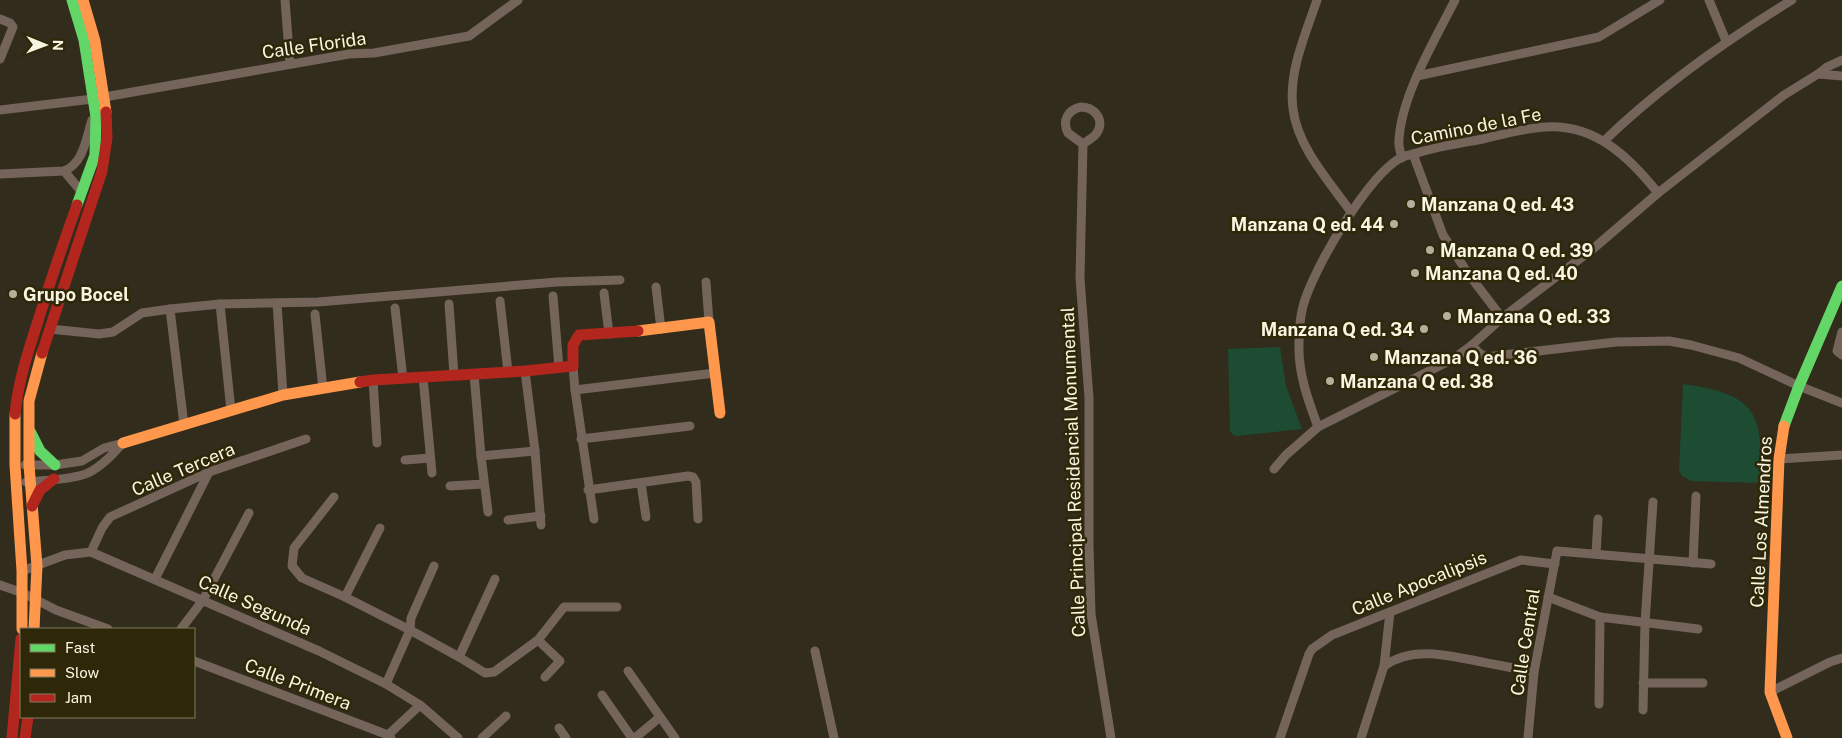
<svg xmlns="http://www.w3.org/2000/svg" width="1842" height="738" font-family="'Public Sans',sans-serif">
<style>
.green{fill:#1d4c33}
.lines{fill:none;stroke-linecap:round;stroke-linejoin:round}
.street{stroke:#74645a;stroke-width:9}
.fast{stroke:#63d668;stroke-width:11}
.slow{stroke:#ff974d;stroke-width:11}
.jam{stroke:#b3261e;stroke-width:11}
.poi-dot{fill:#b3af9d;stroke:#2f2808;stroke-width:2}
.labels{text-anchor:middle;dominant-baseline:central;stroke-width:5;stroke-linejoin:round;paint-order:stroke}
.street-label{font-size:18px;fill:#f9f5e3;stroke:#2f2808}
.poi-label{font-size:18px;font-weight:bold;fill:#f9f5e3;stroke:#2f2808;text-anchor:start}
</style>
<rect width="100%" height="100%" fill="#312c1b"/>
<!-- green -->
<g class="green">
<path d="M1280 347 1286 386 1302 429 1237 436 1233 435 1230 431 1228 349Z"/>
<path d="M1683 384C1756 394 1764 413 1760 483L1691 481 1682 476 1679 470Z"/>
</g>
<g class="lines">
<!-- street -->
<g class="street">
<path d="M285 0 290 64"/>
<path d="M1317 0C1306 33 1288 72 1293 109 1298 148 1329 181 1351 212"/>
<path d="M1709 0 1726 41"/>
<path d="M0 19 10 23 13 27 0 59"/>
<path d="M1818 74 1842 76"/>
<path d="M1417 76 1599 37 1660 0"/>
<path d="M1081 107C1095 107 1106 121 1096 134 1093 138 1087 141 1083 144L1068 133C1062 121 1067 110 1081 107Z"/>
<path d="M0 110 93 99 349 54 374 53 469 36 518 0"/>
<path d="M1604 141C1661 86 1725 41 1792 0"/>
<path d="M1083 144 1080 278 1089 398V545L1091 614 1111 738"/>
<path d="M1413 154 1443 235 1467 272 1502 318"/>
<path d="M1402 158C1400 151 1398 145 1399 139 1402 94 1435 40 1455 0"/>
<path d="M64 171 81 191"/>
<path d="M0 174 64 171C84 163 86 138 92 120"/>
<path d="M706 282 709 322"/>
<path d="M656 287 661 329"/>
<path d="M604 293 609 334"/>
<path d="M553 296 559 368"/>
<path d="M500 301 508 372"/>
<path d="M277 303 283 395"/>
<path d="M220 304 231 411"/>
<path d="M449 304 454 375"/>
<path d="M395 308 403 379"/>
<path d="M315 314 323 389"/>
<path d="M50 329 99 334 113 332 142 313 170 309"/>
<path d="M1842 332 1837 351 1842 355"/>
<path d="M1472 345 1478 352 1486 357 1616 342 1669 341 1691 345 1739 358 1799 386 1842 403"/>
<path d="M573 366 575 390"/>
<path d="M525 371 535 451 541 525"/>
<path d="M474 374 481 456 488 512"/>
<path d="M423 377 432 473"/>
<path d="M373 380 377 443"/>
<path d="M184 425 170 309 220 304 318 302 557 282 620 280"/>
<path d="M1318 427C1308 400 1298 373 1299 344 1299 331 1300 318 1303 306 1313 269 1368 175 1402 157 1408 155 1415 154 1420 152 1441 146 1462 143 1483 139 1504 134 1525 128 1546 127 1596 124 1630 158 1658 193"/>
<path d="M581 439 690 426"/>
<path d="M481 456 535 451"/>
<path d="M1779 459 1842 455"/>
<path d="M405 460 430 458"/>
<path d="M25 465H55L82 461 104 448 123 443C113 454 102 466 88 473 72 480 44 480 26 482"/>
<path d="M1274 469 1286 455 1318 427 1453 359 1472 345 1502 318 1594 248 1658 193 1784 95 1818 74 1827 67 1842 60"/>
<path d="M641 483 646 517"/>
<path d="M450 486 484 484"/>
<path d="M588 490 688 476 693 477 696 482 698 519"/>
<path d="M334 497 294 548 292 566 302 578 345 597 410 630 459 657 485 673 494 672 538 640 564 607H617"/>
<path d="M594 519 575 390 715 373"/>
<path d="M508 520 541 516"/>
<path d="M91 552 102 528 110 517 209 472 306 439"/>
<path d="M1596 554 1598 519"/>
<path d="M1693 563 1696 496"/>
<path d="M22 571 65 555 91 552 319 651 386 684 420 705 458 738"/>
<path d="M155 579 209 472"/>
<path d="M0 585 23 593 56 610 108 629"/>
<path d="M345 597 380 528"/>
<path d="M1548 597 1600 617 1698 629"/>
<path d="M181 629 203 600 249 513"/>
<path d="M538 640 560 661 545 677"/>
<path d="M815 651 834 738"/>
<path d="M459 657 495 579"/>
<path d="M194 661 388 735 391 738"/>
<path d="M1384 666C1412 646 1446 655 1477 661 1496 665 1515 668 1534 672"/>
<path d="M628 671 675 738"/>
<path d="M1643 683H1703"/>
<path d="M386 684 410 630 411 618 434 566"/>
<path d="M1770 692 1830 662 1842 658"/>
<path d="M602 695 632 738"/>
<path d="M1599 704 1600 617"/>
<path d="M1643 710 1645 623 1653 502"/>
<path d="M559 728 566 738"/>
<path d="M388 735 420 705"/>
<path d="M482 738 506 716"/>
<path d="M635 738 660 717"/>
<path d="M1280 738 1309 654 1312 649 1332 635 1521 560 1555 564"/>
<path d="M1361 738 1384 666 1390 612"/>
<path d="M1528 738 1534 672 1557 551 1711 564"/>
</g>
<!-- fast -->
<g class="fast">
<path d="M72 0 84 40 96 117 95 155 77 205"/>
<path d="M1784 426 1799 386 1842 286"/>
<path d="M31 433 40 451 55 465"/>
</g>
<!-- slow -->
<g class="slow">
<path d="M83 0 95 41 106 112"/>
<path d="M638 331 709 322 720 413"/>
<path d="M15 414V465L22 571V629"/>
<path d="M1784 426 1779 459 1770 692 1787 738"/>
<path d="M123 443 283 395 360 382"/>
<path d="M34 629 37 566 29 465V401L42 353"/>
</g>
<!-- jam -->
<g class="jam">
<path d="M42 353 102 171 107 138 106 112"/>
<path d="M360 382 373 380 525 371 573 366V345L579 335 638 331"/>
<path d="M15 414C18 382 28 352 38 321 50 282 63 244 77 205"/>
<path d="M32 506 40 490 54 479"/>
<path d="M12 738 21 639"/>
<path d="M25 738 28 717"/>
</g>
</g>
<!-- markers -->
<g class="poi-dot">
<circle cx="1411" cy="204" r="5"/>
<circle cx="1394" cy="224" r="5"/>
<circle cx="1430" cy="250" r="5"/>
<circle cx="1415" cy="273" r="5"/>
<circle cx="13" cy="294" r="5"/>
<circle cx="1447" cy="316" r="5"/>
<circle cx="1424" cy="329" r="5"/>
<circle cx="1374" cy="357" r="5"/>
<circle cx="1330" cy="381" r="5"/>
</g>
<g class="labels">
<!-- street labels -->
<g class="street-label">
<text transform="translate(314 45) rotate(-8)">Calle Florida</text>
<text transform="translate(1476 126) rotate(-11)">Camino de la Fe</text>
<text transform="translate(183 469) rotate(-23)">Calle Tercera</text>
<text transform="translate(1073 472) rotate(-92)">Calle Principal Residencial Monumental</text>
<text transform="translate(1761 522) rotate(-87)">Calle Los Almendros</text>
<text transform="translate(1419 583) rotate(-22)">Calle Apocalipsis</text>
<text transform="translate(255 605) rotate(24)">Calle Segunda</text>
<text transform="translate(1525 642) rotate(-81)">Calle Central</text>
<text transform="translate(298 684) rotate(21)">Calle Primera</text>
</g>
<!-- poi labels -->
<g class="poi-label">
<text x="1421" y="204">Manzana Q ed. 43</text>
<text x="1384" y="224" text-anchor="end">Manzana Q ed. 44</text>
<text x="1440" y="250">Manzana Q ed. 39</text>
<text x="1425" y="273">Manzana Q ed. 40</text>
<text x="23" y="294">Grupo Bocel</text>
<text x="1457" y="316">Manzana Q ed. 33</text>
<text x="1414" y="329" text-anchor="end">Manzana Q ed. 34</text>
<text x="1384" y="357">Manzana Q ed. 36</text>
<text x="1340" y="381">Manzana Q ed. 38</text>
</g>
</g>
<!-- legend -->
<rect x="20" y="628" width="175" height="90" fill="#2f2808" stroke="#807a60"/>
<rect x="30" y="644" width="25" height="8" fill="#63d668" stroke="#807a60"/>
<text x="65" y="653" font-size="15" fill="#f9f5e3">Fast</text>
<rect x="30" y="669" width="25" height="8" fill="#ff974d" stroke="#807a60"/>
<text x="65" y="678" font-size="15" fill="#f9f5e3">Slow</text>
<rect x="30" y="694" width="25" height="8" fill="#b3261e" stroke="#807a60"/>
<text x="65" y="703" font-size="15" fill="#f9f5e3">Jam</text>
<!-- north arrow -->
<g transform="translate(45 45) rotate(91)" stroke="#2f2808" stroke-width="4" paint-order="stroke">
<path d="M0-4L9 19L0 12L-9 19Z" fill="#f9f5e3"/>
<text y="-8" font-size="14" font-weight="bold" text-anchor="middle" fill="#f9f5e3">N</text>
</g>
</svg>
